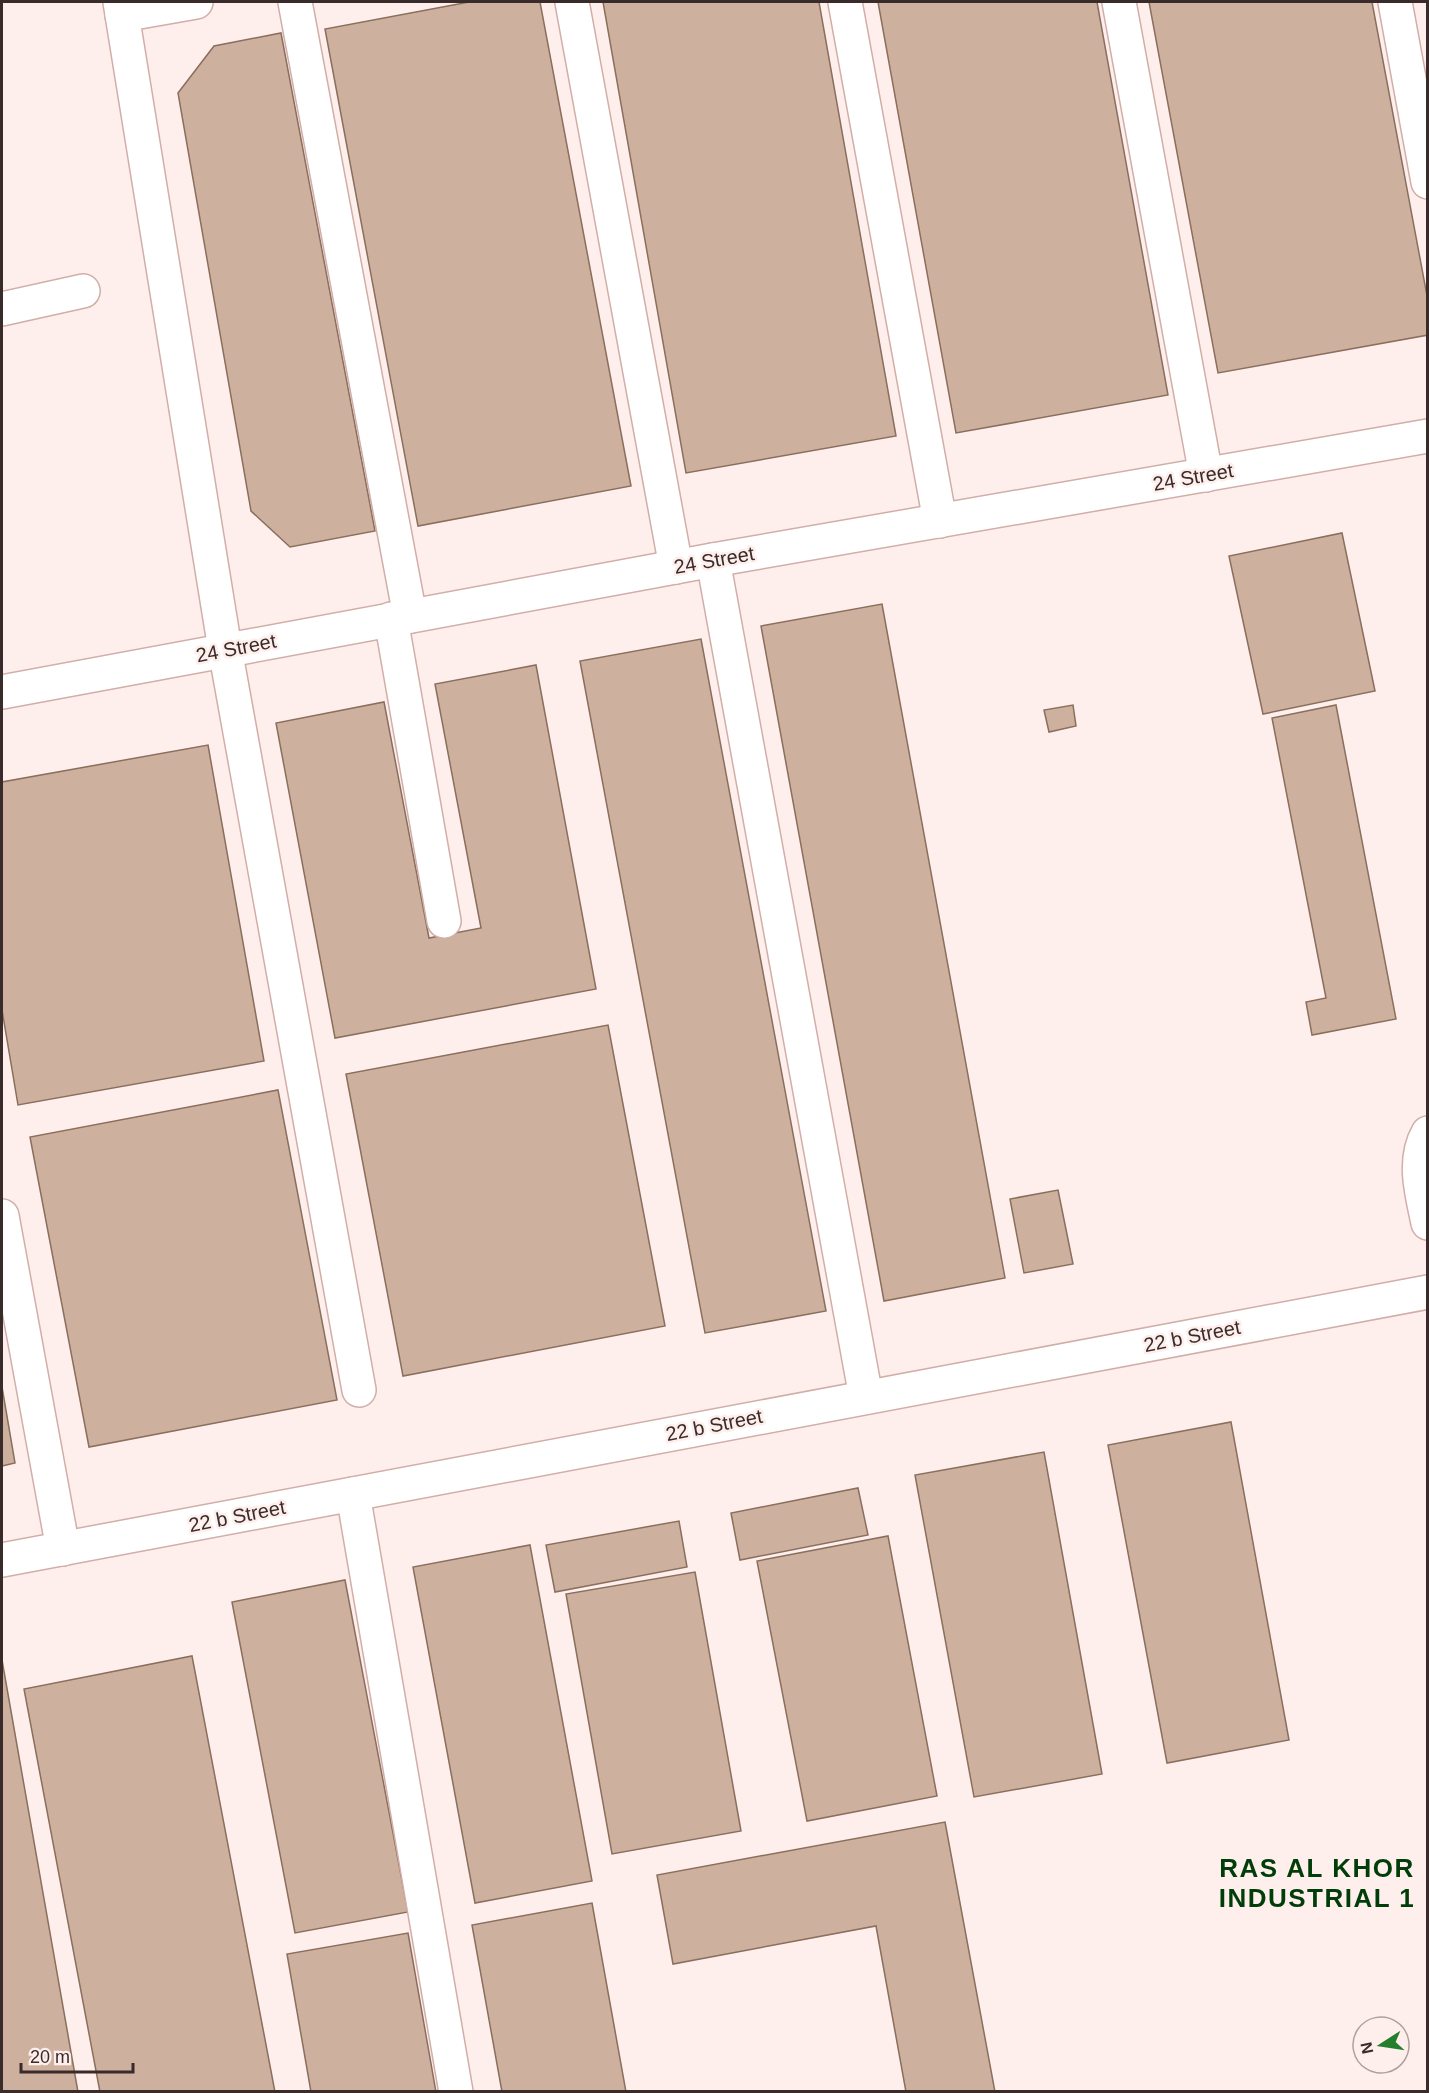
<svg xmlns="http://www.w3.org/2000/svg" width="1429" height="2093" font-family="Helvetica,sans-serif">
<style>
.building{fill:#ceb09e;stroke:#8a6e5e;stroke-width:1.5}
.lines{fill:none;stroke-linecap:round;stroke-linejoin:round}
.minor-casing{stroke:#d1aea8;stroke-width:36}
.minor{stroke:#fff;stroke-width:33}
.labels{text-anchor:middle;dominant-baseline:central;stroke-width:5;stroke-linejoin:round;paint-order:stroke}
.street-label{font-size:20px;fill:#392b29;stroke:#feefec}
.district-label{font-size:26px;font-weight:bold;letter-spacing:1.5px;fill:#003d09;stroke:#feefec}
</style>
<rect width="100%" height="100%" fill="#feefec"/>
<!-- building -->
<g class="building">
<path d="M469 2H540L631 486 418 526 325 29Z"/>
<path d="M603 2H819L896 436 686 473Z"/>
<path d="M878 2H1097L1168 395 956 433Z"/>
<path d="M1149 2H1372L1428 301V335L1218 373Z"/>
<path d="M281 33 375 531 290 547 251 511 178 93 214 46Z"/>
<path d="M1342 533 1375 691 1263 714 1229 556Z"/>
<path d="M882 604 1005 1278 884 1301 761 626Z"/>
<path d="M701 639 826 1311 705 1333 580 661Z"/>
<path d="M536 665 596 989 335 1038 276 723 384 702 429 938 481 928 435 684Z"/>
<path d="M1073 705 1076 726 1049 732 1044 710Z"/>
<path d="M1336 705 1396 1019 1312 1035 1306 1002 1326 998 1272 718Z"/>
<path d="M208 745 264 1061 18 1105 2 1010V782Z"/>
<path d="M608 1025 665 1326 403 1376 346 1074Z"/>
<path d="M278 1090 337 1400 89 1447 30 1137Z"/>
<path d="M1058 1190 1073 1264 1024 1273 1010 1199Z"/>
<path d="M2 1387 15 1463 2 1466Z"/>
<path d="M1231 1422 1289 1740 1167 1763 1108 1445Z"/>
<path d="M1044 1452 1102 1774 974 1797 915 1475Z"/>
<path d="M858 1488 868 1535 740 1560 731 1513Z"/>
<path d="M679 1521 687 1567 555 1592 546 1545Z"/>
<path d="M888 1536 937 1796 807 1821 757 1561Z"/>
<path d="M530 1545 592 1881 475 1903 413 1567Z"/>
<path d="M695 1572 741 1831 612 1854 566 1594Z"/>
<path d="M345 1580 408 1912 295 1933 232 1602Z"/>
<path d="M192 1656 275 2092H100L24 1689Z"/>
<path d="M2 1660 78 2092H2Z"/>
<path d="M945 1822 995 2092H906L876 1926 673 1964 657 1875Z"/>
<path d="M592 1903 626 2092H502L472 1925Z"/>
<path d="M408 1933 436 2092H311L287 1954Z"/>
</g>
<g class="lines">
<!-- minor casing -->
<g class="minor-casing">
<g id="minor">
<path d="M120 2 225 649 359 1390"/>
<path d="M295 2 410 616"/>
<path d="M572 2 676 567"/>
<path d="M845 2 940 521"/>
<path d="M1119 2 1206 475"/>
<path d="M1395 2 1428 182"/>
<path d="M122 15 196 2"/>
<path d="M2 309 83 291"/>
<path d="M713 560 866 1397"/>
<path d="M391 619 444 921"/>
<path d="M2 692 713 560 1428 436"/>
<path d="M1428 1133C1412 1161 1422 1193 1428 1223"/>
<path d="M2 1216 63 1549"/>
<path d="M353 1494 456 2092"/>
<path d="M2 1560 1428 1292"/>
</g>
</g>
<!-- minor -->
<use href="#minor" class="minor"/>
</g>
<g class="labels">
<!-- street labels -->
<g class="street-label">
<text transform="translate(1193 477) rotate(-10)">24 Street</text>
<text transform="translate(714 560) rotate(-10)">24 Street</text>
<text transform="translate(236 648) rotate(-11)">24 Street</text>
<text transform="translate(1192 1336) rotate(-11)">22 b Street</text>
<text transform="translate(714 1425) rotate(-11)">22 b Street</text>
<text transform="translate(237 1516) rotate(-11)">22 b Street</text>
</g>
<!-- district labels -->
<g class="district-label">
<text x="1317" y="1868">RAS AL KHOR<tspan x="1317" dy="30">INDUSTRIAL 1</tspan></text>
</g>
</g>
<!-- border -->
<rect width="1429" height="2093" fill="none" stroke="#392b29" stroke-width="6"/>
<!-- north arrow -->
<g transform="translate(1381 2045) rotate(258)"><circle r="28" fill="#feefec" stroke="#afa19e" stroke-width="1.5"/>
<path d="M0-4.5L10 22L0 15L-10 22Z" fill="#237e2e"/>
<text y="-9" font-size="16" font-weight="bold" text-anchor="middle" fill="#392b29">N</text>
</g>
<!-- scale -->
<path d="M21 2063v9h112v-9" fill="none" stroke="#392b29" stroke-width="3"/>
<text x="30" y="2063" font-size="18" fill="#392b29" stroke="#feefec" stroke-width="4.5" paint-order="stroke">20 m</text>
</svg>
